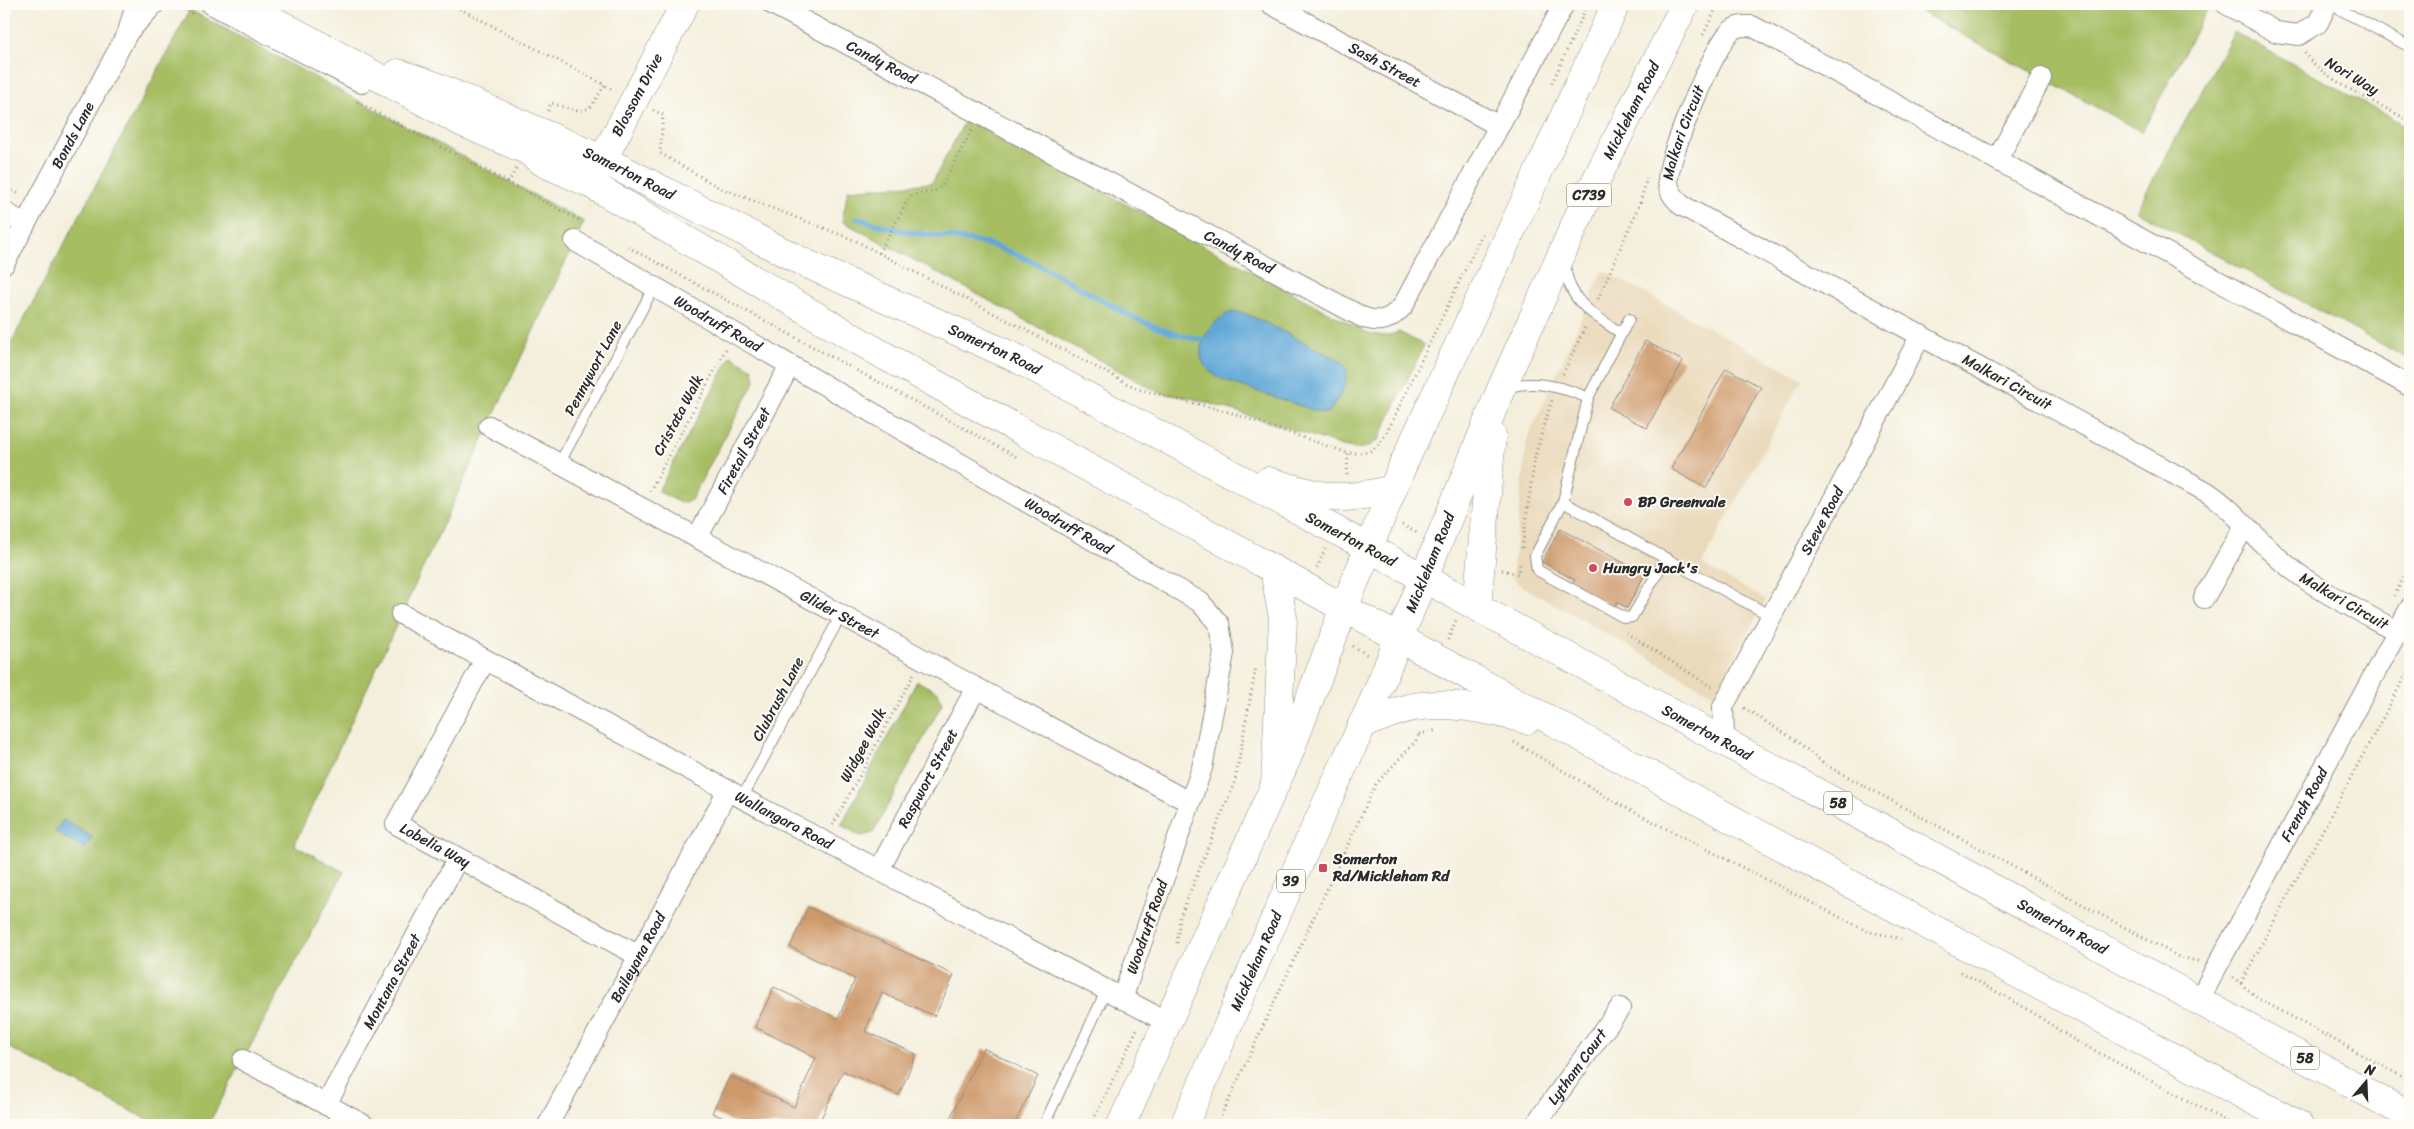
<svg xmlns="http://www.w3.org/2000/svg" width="2414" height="1129" font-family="Sriracha,sans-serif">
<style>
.built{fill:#ead9ba}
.green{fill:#a6bd62;stroke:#687446}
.water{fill:#61a8d7;stroke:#466a81}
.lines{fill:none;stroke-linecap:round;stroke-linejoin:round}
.stream{stroke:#61a8d7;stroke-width:5.5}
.building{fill:#ce996b}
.lane-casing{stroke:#908d84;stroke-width:12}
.street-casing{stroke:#908d84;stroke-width:22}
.secondary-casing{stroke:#908d84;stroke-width:29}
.primary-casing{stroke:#908d84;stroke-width:29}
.path{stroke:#908d84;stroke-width:3;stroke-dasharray:1 4;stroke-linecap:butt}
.lane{stroke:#fff;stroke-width:10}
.street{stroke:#fff;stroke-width:20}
.secondary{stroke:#fff;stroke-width:28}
.primary{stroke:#fff;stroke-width:28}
.poi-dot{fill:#d1495b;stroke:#fdfcf7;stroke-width:2}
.labels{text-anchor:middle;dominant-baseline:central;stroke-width:4;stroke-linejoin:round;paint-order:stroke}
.shield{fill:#fdfcf7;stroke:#6a6a68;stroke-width:1}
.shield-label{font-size:14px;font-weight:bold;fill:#2b2b2b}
.street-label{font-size:15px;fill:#2b2b2b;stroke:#fdfcf7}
.poi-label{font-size:15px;font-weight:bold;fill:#2b2b2b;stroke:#fdfcf7;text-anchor:start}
</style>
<rect width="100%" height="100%" fill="#fdfcf7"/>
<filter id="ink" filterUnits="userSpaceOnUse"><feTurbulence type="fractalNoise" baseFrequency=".02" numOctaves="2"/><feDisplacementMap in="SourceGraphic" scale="10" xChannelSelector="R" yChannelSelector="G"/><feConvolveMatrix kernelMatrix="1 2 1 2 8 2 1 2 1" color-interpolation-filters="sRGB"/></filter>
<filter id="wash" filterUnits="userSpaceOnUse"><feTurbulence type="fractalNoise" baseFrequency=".0096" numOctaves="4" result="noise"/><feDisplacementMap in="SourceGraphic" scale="20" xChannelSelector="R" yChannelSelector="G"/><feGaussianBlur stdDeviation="1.12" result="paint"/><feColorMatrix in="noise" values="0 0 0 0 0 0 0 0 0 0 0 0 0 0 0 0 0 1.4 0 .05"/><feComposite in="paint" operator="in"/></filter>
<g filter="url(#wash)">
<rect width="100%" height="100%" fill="#f4efdc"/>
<!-- built -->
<path class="built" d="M1603 270 1802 379 1702 564 1766 600 1714 695 1520 585 1512 577 1527 440Z"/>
<!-- green -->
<g class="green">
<path d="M1906 4H2210L2142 132Z"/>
<path d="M190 10 584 222 294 845 344 872 208 1125H158L4 1045V356Z"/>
<path d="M2234 32 2410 128V360L2136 211Z"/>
<path d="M966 119 1369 334 1387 336 1399 332 1424 345 1379 439C1367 450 1359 450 1343 446L1232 410 1191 398 1160 393 842 221 848 190 932 183Z"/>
<path d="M731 356 753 369 755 381 691 500 680 503 658 491Z"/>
<path d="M917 681 938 692 942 704 873 833 861 836 841 825Z"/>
</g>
<!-- water -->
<g class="water">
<path d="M1234 312 1244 313 1264 322 1344 363C1353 380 1339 397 1329 412L1322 413 1229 382C1218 378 1206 371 1202 360 1195 342 1217 314 1234 312Z"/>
<path d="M63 820 92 837 85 849 55 832Z"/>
</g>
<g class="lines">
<!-- stream -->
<path class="stream" d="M857 218C874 223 891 229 909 232 939 237 973 238 1002 249 1073 274 1128 330 1204 340"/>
</g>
<g id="blocks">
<!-- building -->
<g class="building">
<path d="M1645 341 1683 361 1647 428 1609 408Z"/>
<path d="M1726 368 1761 387 1706 488 1671 469Z"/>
<path d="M1560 529 1645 574 1627 608 1617 602 1615 607 1573 584 1575 580 1542 562Z"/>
<path d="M808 907 954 975 935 1016 882 993 865 1031 916 1054 899 1095 843 1071 818 1125H740L712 1113 730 1076 794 1107 816 1058 755 1027 774 987 838 1019 855 979 790 947Z"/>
<path d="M983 1048 1038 1076 1014 1125H947Z"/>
</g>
</g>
</g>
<g filter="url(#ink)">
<use href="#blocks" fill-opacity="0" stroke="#908d84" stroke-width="1"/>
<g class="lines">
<!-- lane casing -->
<g class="lane-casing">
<g id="lane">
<path d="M2330 4 2410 47"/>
<path d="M1565 266C1569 302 1592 314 1621 333"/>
<path d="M1629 319 1588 398 1563 502 1771 616"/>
<path d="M1506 388C1532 379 1564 387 1588 398"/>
<path d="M559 464 654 287"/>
<path d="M1563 502 1535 556 1537 570 1625 618 1632 617 1666 558"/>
<path d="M742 798 841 615"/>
<path d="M1044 1125 1106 991"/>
</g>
</g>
<!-- street casing -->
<g class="street-casing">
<g id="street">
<path d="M211 4 362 83"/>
<path id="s1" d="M772 4 1362 317C1380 324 1390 320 1403 306L1564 4"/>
<path id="s2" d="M1271 4 1499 126"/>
<path d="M2226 4 2276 32 2299 35 2318 23 2327 4"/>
<path d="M132 28 154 4"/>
<path d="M1997 160 2041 78"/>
<path d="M4 212 25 224"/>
<path id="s3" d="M575 241 1200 602 1219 624 1224 653 1202 768 1122 999"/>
<path id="s4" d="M4 264 128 32 136 4"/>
<path id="s5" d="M489 426 1189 802"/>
<path id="s6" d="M697 538 790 365"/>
<path d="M2204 598 2244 527"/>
<path id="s7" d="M401 614 742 798 1169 1023"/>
<path id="s8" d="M2397 631C2358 610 2317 591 2283 562 2256 540 2236 511 2207 492L1681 205C1674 197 1669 192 1668 182 1666 161 1715 44 1731 31 1738 25 1743 26 1752 26L2410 386"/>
<path id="s9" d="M485 660 396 824 639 956"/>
<path id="s10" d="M1724 741 1723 707 1921 335"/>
<path id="s11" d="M879 870 976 688"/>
<path id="s12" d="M2199 1000 2410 608"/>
<path d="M243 1060 364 1125"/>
<path id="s13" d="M326 1105 458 858"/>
<path id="s14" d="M548 1125 728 790"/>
<path id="s15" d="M1535 1125 1620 1008"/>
</g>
</g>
<!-- secondary casing -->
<g class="secondary-casing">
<g id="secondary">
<path d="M243 4 463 123 526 150 544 163 589 183 883 355 1344 608"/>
<path id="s16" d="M398 73 433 85 604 160 805 263 1016 358 1369 548"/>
<path id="s17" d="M594 176 685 4"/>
<path d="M1268 481C1290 487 1313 496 1336 497 1355 498 1375 493 1393 489"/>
<path d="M1274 570 1283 618 1275 784"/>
</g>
</g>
<!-- primary casing -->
<g class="primary-casing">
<g id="primary">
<path id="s18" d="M1369 548 2410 1116"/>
<path d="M1477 607 1492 435"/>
<path d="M1344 608 1869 894 2299 1125"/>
<path d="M1362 724C1378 719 1393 712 1409 708 1447 700 1491 710 1527 720"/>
<path d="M1121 1125 1288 756 1344 608 1402 467 1616 4"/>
<path id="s19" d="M1184 1125 1305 850 1375 697 1501 389 1585 202 1685 4"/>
</g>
</g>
<!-- path -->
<g class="path">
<path d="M174 4 195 15"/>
<path d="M451 4 614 90"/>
<path d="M1703 35 1718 4"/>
<path d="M2305 52C2313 75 2387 108 2410 121"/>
<path d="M1552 83 1588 4"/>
<path d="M357 102 581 221"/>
<path d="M653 110 663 115 660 153 718 187 854 240 1138 389 1229 412 1348 453C1371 454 1375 451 1387 432L1483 232"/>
<path d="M548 111 551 103 578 111 590 108 605 85"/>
<path d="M508 183 516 169"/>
<path d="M4 185 19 194"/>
<path d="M628 247 1017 457"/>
<path d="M879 253 909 198C918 190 932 195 941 187L972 130"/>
<path d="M1598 299 1640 203 1647 178"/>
<path d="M1563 374 1586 325"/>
<path d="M1347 475 1348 453"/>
<path d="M650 491 726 349"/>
<path d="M1402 525 1419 534"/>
<path d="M1522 548 1535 456 1552 400"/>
<path d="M1317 568 1325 549"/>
<path d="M1502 570 1518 574 1520 562"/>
<path d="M2394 596 2410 565"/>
<path d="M1626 633 1712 687"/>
<path d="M1448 640 1456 620"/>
<path d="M1353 646 1369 656"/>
<path d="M1744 708 1795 740 1826 765 2179 957 2198 961"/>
<path d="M1419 734 1438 730"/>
<path d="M1514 742 1624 807 1867 931 1901 939"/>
<path d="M833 825 914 674"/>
<path d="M1177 943 1180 917 1235 781 1256 667"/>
<path d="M1961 972 2029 1010 2071 1038 2233 1125"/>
<path d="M2233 977 2259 999 2410 1081"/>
<path d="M2241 983 2410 667"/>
<path d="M4 1119 14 1125"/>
<path d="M1091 1125 1138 1027"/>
<path d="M1217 1125 1376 784 1415 742 1419 734"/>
</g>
<!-- lane -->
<use href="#lane" class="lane"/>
<!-- street -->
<use href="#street" class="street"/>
<!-- secondary -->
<use href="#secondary" class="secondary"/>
<!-- primary -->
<use href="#primary" class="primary"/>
</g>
</g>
<!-- markers -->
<g class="poi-dot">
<circle cx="1628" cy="502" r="5"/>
<circle cx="1593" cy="568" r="5"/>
<rect x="1318" y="863" width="10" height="10" rx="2.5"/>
</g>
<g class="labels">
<!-- shield labels -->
<g class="shield">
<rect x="1566.5" y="183.5" width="45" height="23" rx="4"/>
<rect x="1824" y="791.5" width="28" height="23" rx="4"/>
<rect x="1277" y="869.5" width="28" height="23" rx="4"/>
<rect x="2291" y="1046.5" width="28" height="23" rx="4"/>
</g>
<g class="shield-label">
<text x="1589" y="195">C739</text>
<text x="1838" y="803">58</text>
<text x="1291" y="881">39</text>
<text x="2305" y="1058">58</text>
</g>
<!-- street labels -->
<g class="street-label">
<text stroke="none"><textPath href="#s1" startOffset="124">Candy Road</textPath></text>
<text stroke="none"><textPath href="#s2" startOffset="129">Sash Street</textPath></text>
<text transform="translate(2352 76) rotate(31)">Nori Way</text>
<text stroke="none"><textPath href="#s17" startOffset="92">Blossom Drive</textPath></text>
<text stroke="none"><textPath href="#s19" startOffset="1109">Mickleham Road</textPath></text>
<text stroke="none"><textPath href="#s8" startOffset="915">Malkari Circuit</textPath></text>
<text stroke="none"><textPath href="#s4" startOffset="146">Bonds Lane</textPath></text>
<text stroke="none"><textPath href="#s16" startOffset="252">Somerton Road</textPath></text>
<text stroke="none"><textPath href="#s1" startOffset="529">Candy Road</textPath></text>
<text stroke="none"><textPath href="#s3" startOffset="165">Woodruff Road</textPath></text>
<text stroke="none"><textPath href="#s16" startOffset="658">Somerton Road</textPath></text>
<text transform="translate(593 368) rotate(-62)">Pennywort Lane</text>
<text transform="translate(2007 382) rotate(29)">Malkari Circuit</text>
<text transform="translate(678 415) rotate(-62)">Cristata Walk</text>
<text stroke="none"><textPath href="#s6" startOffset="99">Firetail Street</textPath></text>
<text stroke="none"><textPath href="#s10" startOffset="245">Steve Road</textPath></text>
<text stroke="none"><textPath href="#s3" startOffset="570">Woodruff Road</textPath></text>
<text transform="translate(1351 539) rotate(28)">Somerton Road</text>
<text stroke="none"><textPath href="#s19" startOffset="614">Mickleham Road</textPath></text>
<text transform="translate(2344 601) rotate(30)">Malkari Circuit</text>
<text stroke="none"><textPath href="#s5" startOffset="398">Glider Street</textPath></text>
<text transform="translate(778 699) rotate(-62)">Clubrush Lane</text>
<text stroke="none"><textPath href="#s18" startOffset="385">Somerton Road</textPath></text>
<text transform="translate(863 745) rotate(-62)">Widgee Walk</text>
<text stroke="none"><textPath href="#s11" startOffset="104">Raspwort Street</textPath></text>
<text stroke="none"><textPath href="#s12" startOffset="222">French Road</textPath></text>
<text stroke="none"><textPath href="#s7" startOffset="435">Wallangara Road</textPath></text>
<text stroke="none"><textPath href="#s9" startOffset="231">Lobelia Way</textPath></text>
<text stroke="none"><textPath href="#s18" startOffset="790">Somerton Road</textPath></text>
<text transform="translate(1147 927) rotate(-71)">Woodruff Road</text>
<text stroke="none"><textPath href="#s14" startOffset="190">Baileyana Road</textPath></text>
<text stroke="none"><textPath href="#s19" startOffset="179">Mickleham Road</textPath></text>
<text stroke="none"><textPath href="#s13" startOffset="140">Montana Street</textPath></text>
<text stroke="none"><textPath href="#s15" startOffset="72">Lytham Court</textPath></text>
</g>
<!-- poi labels -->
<g class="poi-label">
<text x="1638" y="502">BP Greenvale</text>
<text x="1603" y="568">Hungry Jack's</text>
<text x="1333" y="859">Somerton<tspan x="1333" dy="17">Rd/Mickleham Rd</tspan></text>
</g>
</g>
<!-- margin -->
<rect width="2414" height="1129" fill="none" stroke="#fdfcf7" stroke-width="20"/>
<!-- north arrow -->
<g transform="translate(2366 1082) rotate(19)" stroke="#fdfcf7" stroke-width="4" paint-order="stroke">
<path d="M0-4L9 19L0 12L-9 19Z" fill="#2b2b2b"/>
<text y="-8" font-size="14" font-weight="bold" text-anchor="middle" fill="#2b2b2b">N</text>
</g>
</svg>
